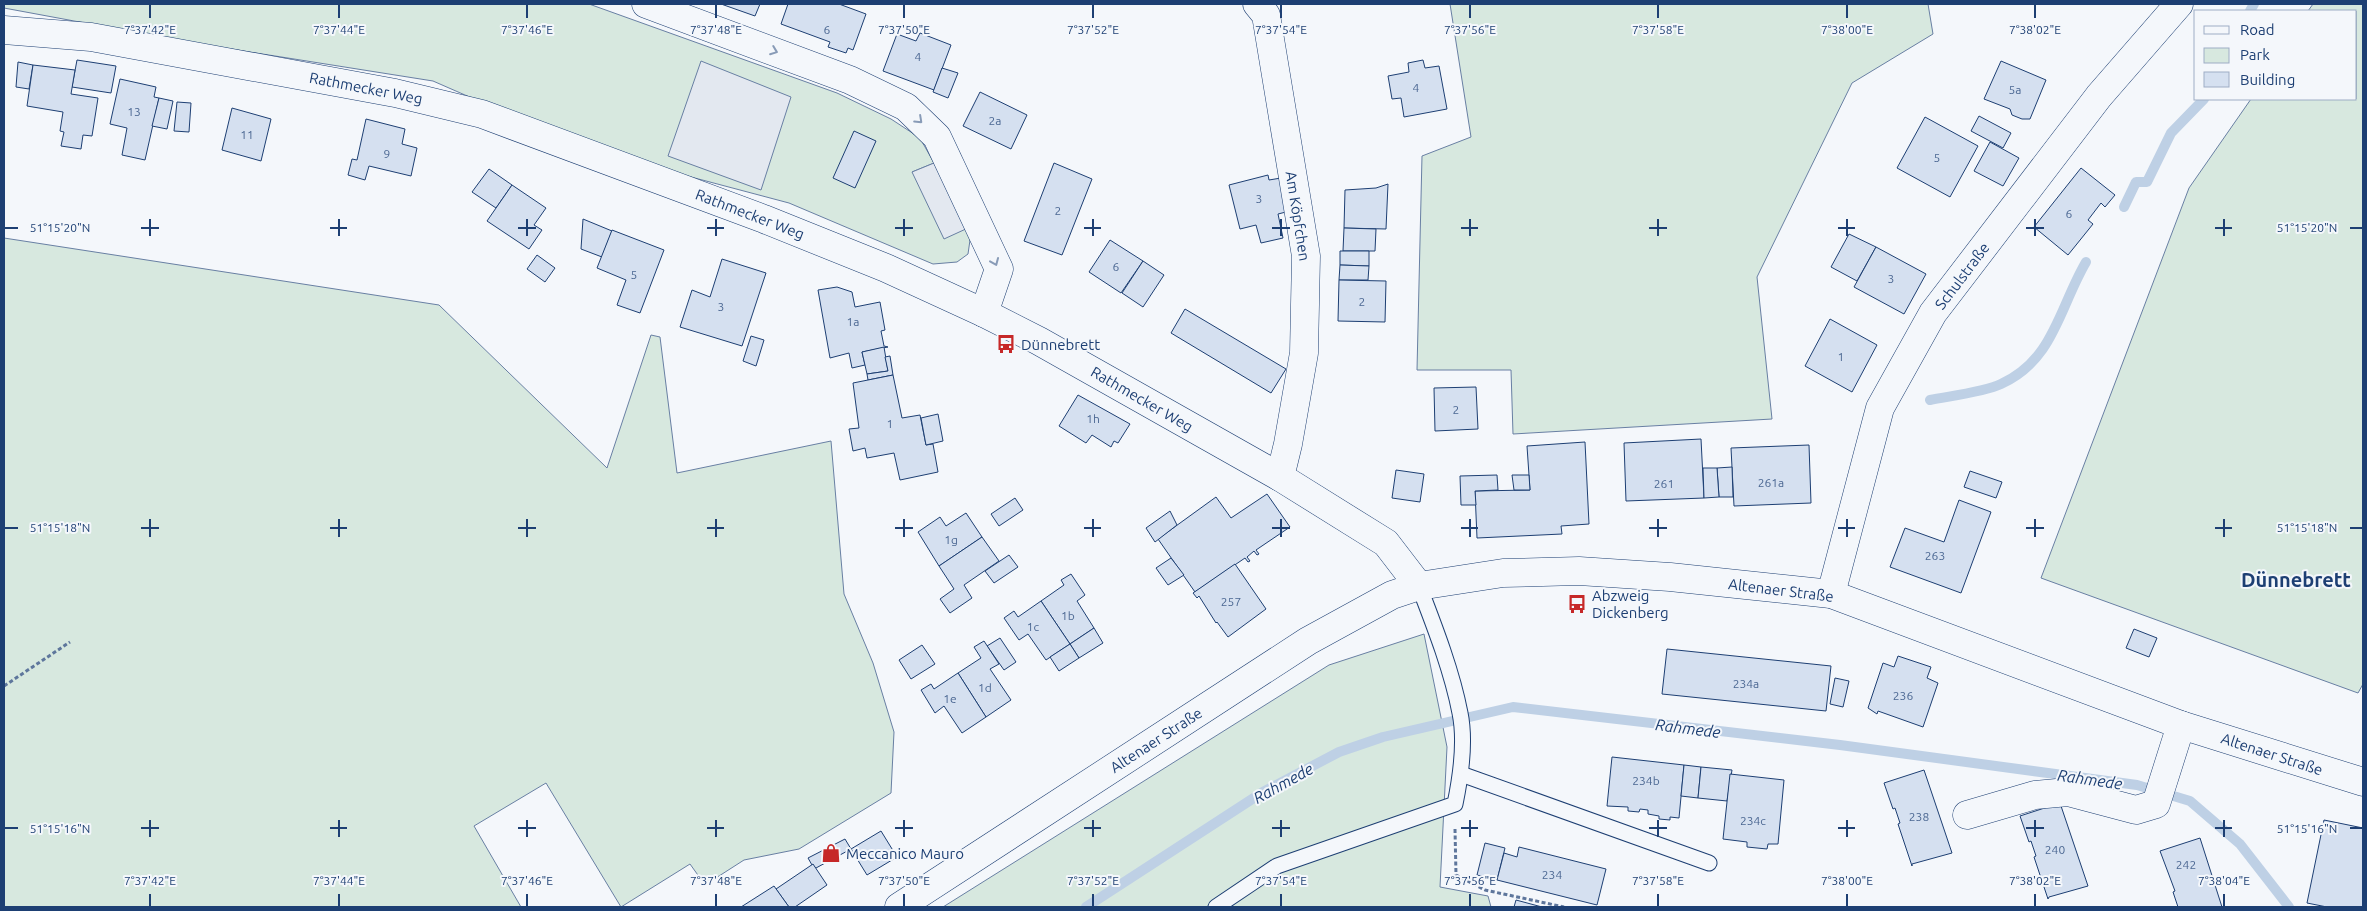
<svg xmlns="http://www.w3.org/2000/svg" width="2367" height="911" font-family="Ubuntu,sans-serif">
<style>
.green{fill:#d7e8df;stroke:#687fa3}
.parking{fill:#e3e8f0;stroke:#687fa3}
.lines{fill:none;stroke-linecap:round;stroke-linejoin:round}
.stream{stroke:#bed0e5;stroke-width:10}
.building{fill:#d5e0f0;stroke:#1d3f73}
.service-casing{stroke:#1d3f73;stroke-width:17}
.minor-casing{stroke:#1d3f73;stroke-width:29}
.secondary-casing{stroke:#1d3f73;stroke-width:29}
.path{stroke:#5e769c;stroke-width:3;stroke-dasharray:4 2.5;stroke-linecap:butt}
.service{stroke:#f4f7fb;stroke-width:15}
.minor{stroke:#f4f7fb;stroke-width:28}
.secondary{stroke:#f4f7fb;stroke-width:28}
.oneway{stroke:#889bb7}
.ticks{fill:none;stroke:#1d3f73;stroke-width:2}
.labels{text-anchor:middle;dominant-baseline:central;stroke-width:4;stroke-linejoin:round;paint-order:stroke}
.number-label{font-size:12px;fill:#4b6792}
.street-label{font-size:15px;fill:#1d3f73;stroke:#f4f7fb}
.poi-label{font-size:15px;fill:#1d3f73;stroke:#f4f7fb;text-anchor:start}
.water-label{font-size:16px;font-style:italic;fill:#1d3f73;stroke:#f4f7fb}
.district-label{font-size:20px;font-weight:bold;fill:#1d3f73;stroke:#f4f7fb}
.ticks-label{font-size:12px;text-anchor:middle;fill:#1d3f73;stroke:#f4f7fb;stroke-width:4;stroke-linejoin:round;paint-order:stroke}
</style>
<rect width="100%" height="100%" fill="#f4f7fb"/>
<!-- green -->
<g class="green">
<path d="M4 4H589L837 93 891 119 920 138 934 163 912 172 968 228 970 240 968 254 957 262 933 264 789 203 593 151 433 81 193 43 4 8Z"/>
<path d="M1450 4H1928L1933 34 1852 83 1757 277 1772 419 1513 434 1511 370H1417L1422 156 1471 137Z"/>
<path d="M2313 4H2363V684L2358 693 2041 578 2189 188 2251 99H2356V11H2308Z"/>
<path d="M4 238 439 305 607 468 651 335 660 337 677 473 831 441 844 594 873 663 894 732 891 793 799 849 744 860 705 885 690 864 621 907 546 783 474 826 521 907H4Z"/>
<path d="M1424 634 1447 747 1440 887 1488 896 1491 907H943L1329 665Z"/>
</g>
<!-- parking -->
<g class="parking">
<path d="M701 61 791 97 761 190 668 156Z"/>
<path d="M934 163 968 228 944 239 912 172Z"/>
</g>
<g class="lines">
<!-- stream -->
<g class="stream">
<path d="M2250 11 2254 4"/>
<path d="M2124 207 2136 182H2147L2171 133 2204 99"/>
<path d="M1930 400C1950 396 1984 392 2001 384 2054 360 2059 308 2086 262"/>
<path d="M1086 907 1263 792 1339 752 1383 737 1513 707 1840 745 2137 785 2190 801 2240 844 2289 907"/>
</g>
</g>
<!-- building -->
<g class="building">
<path d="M721 4H760L755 16Z"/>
<path d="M788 4H839L866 14 853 50 848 48 846 53 828 47 830 42 781 24Z"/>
<path d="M920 33 951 45 934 90 883 71 897 34 916 41Z"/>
<path d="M77 60 116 66 111 93 72 87Z"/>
<path d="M1423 60 1425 68 1439 66 1447 109 1404 117 1401 98 1392 99 1388 76 1409 72 1408 63Z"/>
<path d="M2001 61 2046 80 2030 119H2022L2012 115 2010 109 1984 99Z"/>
<path d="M18 62 33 65 29 89 16 87Z"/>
<path d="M33 65 75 70 71 94 98 98 92 136 83 135 81 149 61 146 64 132 60 131 63 112 27 106Z"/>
<path d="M942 68 958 73 948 98 933 92Z"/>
<path d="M120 79 156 87 154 97 159 98 145 160 122 155 127 128 110 124Z"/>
<path d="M980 92 1027 115 1011 149 963 126Z"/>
<path d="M159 98 173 101 167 129 152 126Z"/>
<path d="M177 102 191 103 189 132 174 131Z"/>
<path d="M232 108 271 119 261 161 222 150Z"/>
<path d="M1979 116 2011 133 2003 148 1971 131Z"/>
<path d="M1925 117 1978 146 1950 197 1897 168Z"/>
<path d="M366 119 405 129 402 144 417 148 411 176 369 166 365 180 348 175 352 159 357 160Z"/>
<path d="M854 131 876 141 855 188 833 178Z"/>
<path d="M1990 142 2019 158 2003 186 1974 171Z"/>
<path d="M1054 163 1092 179 1062 255 1024 241Z"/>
<path d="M2081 168 2115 195 2105 207 2101 203 2088 220 2093 224 2068 255 2034 227Z"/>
<path d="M489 169 512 185 496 208 472 192Z"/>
<path d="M1268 175 1269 180 1281 178 1290 211 1278 214 1283 238 1261 243 1256 225 1240 229 1229 185Z"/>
<path d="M1388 184 1386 229 1344 228 1345 190 1376 188Z"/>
<path d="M512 185 546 208 534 225 542 230 529 249 487 221Z"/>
<path d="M583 219 612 231 602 257 581 249Z"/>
<path d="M1344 228 1376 229 1375 251H1343Z"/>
<path d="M612 230 664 250 640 313 617 305 626 280 597 268Z"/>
<path d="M1849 234 1876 247 1857 281 1831 267Z"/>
<path d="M1110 240 1143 261 1121 293 1089 272Z"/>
<path d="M1876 247 1926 274 1904 314 1854 287Z"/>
<path d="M1340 251H1369V266L1340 265Z"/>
<path d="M537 255 555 268 545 282 527 269Z"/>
<path d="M722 259 766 273 742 346 680 327 692 290 710 297Z"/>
<path d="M1143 261 1164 275 1143 307 1122 293Z"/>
<path d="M1340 265 1369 266 1368 280H1339Z"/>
<path d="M1339 280 1386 281 1385 322 1338 321Z"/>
<path d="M837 287 852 292 855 307 880 302 885 330 881 331 884 346 888 347 862 352 865 365 852 368 849 353 830 358 818 290Z"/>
<path d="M1185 309 1286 369 1271 393 1171 333Z"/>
<path d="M1830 319 1877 345 1852 392 1805 366Z"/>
<path d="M751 336 764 340 756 366 743 361Z"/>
<path d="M884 347 888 371 867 374 862 352Z"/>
<path d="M890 356 893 375 868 380 867 374 888 371 885 357Z"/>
<path d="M893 375 902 418 920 415 926 445 933 444 938 472 900 480 894 453 867 458 865 448 853 451 849 429 859 428 853 383Z"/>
<path d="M1476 387 1478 429 1435 431 1434 388Z"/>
<path d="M1078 395 1130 424 1118 443 1114 441 1111 447 1092 435 1086 443 1059 426Z"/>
<path d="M938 414 943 441 926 445 921 418Z"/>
<path d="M1701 439 1704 498 1626 501 1624 443Z"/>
<path d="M1585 442 1589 524 1561 526 1562 534 1477 538 1475 491 1530 490 1527 446Z"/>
<path d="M1809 445 1811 503 1734 506 1731 448Z"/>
<path d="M1732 467 1733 497H1719L1717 468Z"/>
<path d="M1703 468H1717L1719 497 1704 498Z"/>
<path d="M1396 470 1424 474 1420 502 1392 498Z"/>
<path d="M1970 471 2002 482 1996 498 1964 487Z"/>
<path d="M1497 475 1498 490 1475 491 1476 505H1461L1460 476Z"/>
<path d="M1512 475H1529L1530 490H1514Z"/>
<path d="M1267 494 1290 527 1256 550 1259 554 1257 555 1254 551 1247 557 1250 561 1248 562 1245 558 1195 592 1158 539 1216 497 1231 518Z"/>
<path d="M1015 498 1023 510 999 526 991 514Z"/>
<path d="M1959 500 1991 512 1961 593 1890 567 1905 528 1944 542Z"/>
<path d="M1170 511 1177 525 1155 542 1146 528Z"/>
<path d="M966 513 982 537 939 566 918 532 940 517 946 526Z"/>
<path d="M982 537 999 561 964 585 972 598 950 613 940 599 954 589 939 566Z"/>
<path d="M1009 555 1018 567 994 583 985 571Z"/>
<path d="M1171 558 1184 575 1168 585 1156 568Z"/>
<path d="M1235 564 1266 609 1228 637 1217 622 1216 623 1199 596 1197 598 1193 593Z"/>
<path d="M1071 574 1085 595 1077 601 1094 628 1070 644 1041 601 1064 585 1061 580Z"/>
<path d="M1041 601 1070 644 1046 660 1028 634 1019 640 1004 618 1014 611 1018 617Z"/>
<path d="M1094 628 1103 643 1079 658 1070 644Z"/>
<path d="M2134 629 2157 638 2149 657 2126 648Z"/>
<path d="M1000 638 1016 662 1004 670 987 646Z"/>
<path d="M984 641 999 664 990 669 1011 700 986 717 958 673 981 658 974 647Z"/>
<path d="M1070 644 1079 658 1059 671 1050 657Z"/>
<path d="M922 645 935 664 911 679 899 660Z"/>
<path d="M1667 649 1831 666 1826 711 1662 694Z"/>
<path d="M1898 656 1931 667 1927 678 1938 683 1923 727 1878 711 1877 714 1868 708 1883 663 1894 667Z"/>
<path d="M958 673 986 717 962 733 944 706 935 713 921 690 931 684 934 689Z"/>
<path d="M1835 678 1849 681 1843 707 1830 704Z"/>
<path d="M1612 757 1684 765 1679 818 1670 817V820L1659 819V816L1648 814V810L1640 809 1639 812 1628 811V807L1607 806Z"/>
<path d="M1684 765 1701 767 1698 798 1681 796Z"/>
<path d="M1701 767 1732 770 1727 801 1698 798Z"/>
<path d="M1924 770 1952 853 1912 864V866L1898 824 1900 823 1895 808 1893 809 1884 783Z"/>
<path d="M1730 774 1784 780 1778 844H1768L1767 849 1747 847V842L1723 839Z"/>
<path d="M2060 803 2088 886 2049 897 2048 899 2034 857 2036 856 2031 841 2029 842 2020 816Z"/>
<path d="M2324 820 2363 828V907H2327L2307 903Z"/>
<path d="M881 831 897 857 867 875 851 849Z"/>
<path d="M2200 838 2222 907H2178L2173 892 2175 891 2160 851Z"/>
<path d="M845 839 851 849 816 868 812 865 808 858Z"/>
<path d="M1485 843 1505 848 1497 880 1477 875Z"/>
<path d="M1519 847 1606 869 1597 905 1497 880 1504 853 1517 857Z"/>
<path d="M813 864 827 885 795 907H789L776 889Z"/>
<path d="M774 886 789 907H741Z"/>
<path d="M1516 900 1542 907H1514Z"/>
</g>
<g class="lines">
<!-- service casing -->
<g class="service-casing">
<g id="service">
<path d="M1461 774 1709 863"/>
<path d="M1216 907 1277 866 1455 804C1461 775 1466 742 1460 713 1452 671 1434 625 1419 586"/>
</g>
</g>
<!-- minor casing -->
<g class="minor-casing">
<g id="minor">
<path d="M646 4 850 80 906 107 937 137 999 269 984 313"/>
<path d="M1257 4 1266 15 1306 256 1304 353 1288 444 1280 477"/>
<path d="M4 30 91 37 395 93 482 114 764 219 886 268 984 313 1039 341 1280 477 1386 543 1419 586"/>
<path d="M1831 594 1880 408 1933 313 2099 96 2179 4"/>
<path d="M1967 815 2035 795 2068 792 2136 810 2156 804 2181 725"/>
</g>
</g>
<!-- secondary casing -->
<g class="secondary-casing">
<path id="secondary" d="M899 907 1308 641 1392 595 1419 586 1503 573 1579 571 1670 577 1831 594 2181 725 2363 782"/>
</g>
<!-- path -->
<g class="path">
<path d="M4 686 70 642"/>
<path d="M1455 829 1456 875 1485 890 1564 907"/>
</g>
<!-- service -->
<use href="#service" class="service"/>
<!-- minor -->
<use href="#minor" class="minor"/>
<!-- secondary -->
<use href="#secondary" class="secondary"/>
</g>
<!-- one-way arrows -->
<defs><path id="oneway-chevron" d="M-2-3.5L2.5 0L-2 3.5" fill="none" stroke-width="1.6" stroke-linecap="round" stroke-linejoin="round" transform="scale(1.25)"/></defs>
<g class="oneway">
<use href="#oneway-chevron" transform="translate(774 51) rotate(21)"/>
<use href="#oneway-chevron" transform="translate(919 120) rotate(43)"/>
<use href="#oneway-chevron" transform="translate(995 262) rotate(67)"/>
</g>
<!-- ticks -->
<path class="ticks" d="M150 5V18M339 5V18M527 5V18M716 5V18M904 5V18M1093 5V18M1281 5V18M1470 5V18M1658 5V18M1847 5V18M2035 5V18M150 219V236M339 219V236M527 219V236M716 219V236M904 219V236M1093 219V236M1281 219V236M1470 219V236M1658 219V236M1847 219V236M2035 219V236M2224 219V236M5 228H18M141 228H159M330 228H347M518 228H536M707 228H724M895 228H913M1084 228H1101M1272 228H1290M1461 228H1478M1649 228H1667M1838 228H1855M2026 228H2044M2215 228H2232M2350 228H2362M150 519V537M339 519V537M527 519V537M716 519V537M904 519V537M1093 519V537M1281 519V537M1470 519V537M1658 519V537M1847 519V537M2035 519V537M2224 519V537M5 528H18M141 528H159M330 528H347M518 528H536M707 528H724M895 528H913M1084 528H1101M1272 528H1290M1461 528H1478M1649 528H1667M1838 528H1855M2026 528H2044M2215 528H2232M2350 528H2362M150 820V837M339 820V837M527 820V837M716 820V837M904 820V837M1093 820V837M1281 820V837M1470 820V837M1658 820V837M1847 820V837M2035 820V837M2224 820V837M5 828H18M141 828H159M330 828H347M518 828H536M707 828H724M895 828H913M1084 828H1101M1272 828H1290M1461 828H1478M1649 828H1667M1838 828H1855M2026 828H2044M2215 828H2232M2350 828H2362M150 894V906M339 894V906M527 894V906M716 894V906M904 894V906M1093 894V906M1281 894V906M1470 894V906M1658 894V906M1847 894V906M2035 894V906M2224 894V906"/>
<!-- icons -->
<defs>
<g id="bus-bare" transform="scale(1.5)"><path d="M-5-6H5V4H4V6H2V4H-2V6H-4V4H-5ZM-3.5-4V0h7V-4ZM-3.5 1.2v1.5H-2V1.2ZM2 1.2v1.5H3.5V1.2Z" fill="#c62828" stroke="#f4f7fb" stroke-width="2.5" paint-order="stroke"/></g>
<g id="shop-bare" transform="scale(1.5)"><path d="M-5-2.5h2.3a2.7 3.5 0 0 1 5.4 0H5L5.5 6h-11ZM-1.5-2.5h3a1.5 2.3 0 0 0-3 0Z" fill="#c62828" stroke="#f4f7fb" stroke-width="2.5" paint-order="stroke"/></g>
</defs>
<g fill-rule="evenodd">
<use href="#bus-bare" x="1006" y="344"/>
<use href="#bus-bare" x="1577" y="604"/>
<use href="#shop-bare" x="831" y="853"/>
</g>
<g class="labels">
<!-- number labels -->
<g class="number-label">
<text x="827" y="29">6</text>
<text x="918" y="56">4</text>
<text x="1416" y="87">4</text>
<text x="2015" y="89">5a</text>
<text x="134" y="111">13</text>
<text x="995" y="120">2a</text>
<text x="247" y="134">11</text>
<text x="387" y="153">9</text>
<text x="1937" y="157">5</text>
<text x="1259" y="198">3</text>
<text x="1058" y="210">2</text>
<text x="2069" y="213">6</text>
<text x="1116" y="266">6</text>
<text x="634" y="274">5</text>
<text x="1891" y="278">3</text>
<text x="1362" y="301">2</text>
<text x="721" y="306">3</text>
<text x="853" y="321">1a</text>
<text x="1841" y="356">1</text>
<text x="1456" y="409">2</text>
<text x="1093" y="418">1h</text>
<text x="890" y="423">1</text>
<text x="1771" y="482">261a</text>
<text x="1664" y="483">261</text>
<text x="951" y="539">1g</text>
<text x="1935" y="555">263</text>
<text x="1231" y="601">257</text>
<text x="1068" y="615">1b</text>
<text x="1033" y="626">1c</text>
<text x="1746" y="683">234a</text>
<text x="985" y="687">1d</text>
<text x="1903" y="695">236</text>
<text x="950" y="698">1e</text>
<text x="1646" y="780">234b</text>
<text x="1919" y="816">238</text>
<text x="1753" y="820">234c</text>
<text x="2055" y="849">240</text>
<text x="2186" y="864">242</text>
<text x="1552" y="874">234</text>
</g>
<!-- street labels -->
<g class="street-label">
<text transform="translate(366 88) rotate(11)">Rathmecker Weg</text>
<text transform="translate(750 214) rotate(21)">Rathmecker Weg</text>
<text transform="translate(1298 216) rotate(81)">Am Köpfchen</text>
<text transform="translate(1962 276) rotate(-53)">Schulstraße</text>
<text transform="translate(1142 399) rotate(30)">Rathmecker Weg</text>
<text transform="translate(1781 590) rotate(7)">Altenaer Straße</text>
<text transform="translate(1156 740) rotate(-33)">Altenaer Straße</text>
<text transform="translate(2272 754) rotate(18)">Altenaer Straße</text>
</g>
<!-- poi labels -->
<g class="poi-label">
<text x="1021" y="344">Dünnebrett</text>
<text x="1592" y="595">Abzweig<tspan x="1592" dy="17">Dickenberg</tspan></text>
<text x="846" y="853">Meccanico Mauro</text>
</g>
<!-- water labels -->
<g class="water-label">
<text transform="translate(1688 728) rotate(7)">Rahmede</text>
<text transform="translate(2090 779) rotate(8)">Rahmede</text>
<text transform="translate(1283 783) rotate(-29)">Rahmede</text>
</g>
<!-- district labels -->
<g class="district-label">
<text x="2296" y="579">Dünnebrett</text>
</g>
</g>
<g class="ticks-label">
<text x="150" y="34">7°37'42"E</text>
<text x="339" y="34">7°37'44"E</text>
<text x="527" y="34">7°37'46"E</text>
<text x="716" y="34">7°37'48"E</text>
<text x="904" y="34">7°37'50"E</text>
<text x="1093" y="34">7°37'52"E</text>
<text x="1281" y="34">7°37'54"E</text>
<text x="1470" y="34">7°37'56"E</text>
<text x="1658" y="34">7°37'58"E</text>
<text x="1847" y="34">7°38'00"E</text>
<text x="2035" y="34">7°38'02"E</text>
<text x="60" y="232">51°15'20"N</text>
<text x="2307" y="232">51°15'20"N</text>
<text x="60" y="532">51°15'18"N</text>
<text x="2307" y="532">51°15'18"N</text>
<text x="60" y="833">51°15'16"N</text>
<text x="2307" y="833">51°15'16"N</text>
<text x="150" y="885">7°37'42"E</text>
<text x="339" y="885">7°37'44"E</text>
<text x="527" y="885">7°37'46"E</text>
<text x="716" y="885">7°37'48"E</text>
<text x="904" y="885">7°37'50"E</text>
<text x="1093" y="885">7°37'52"E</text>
<text x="1281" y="885">7°37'54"E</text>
<text x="1470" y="885">7°37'56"E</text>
<text x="1658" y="885">7°37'58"E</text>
<text x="1847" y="885">7°38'00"E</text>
<text x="2035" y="885">7°38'02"E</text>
<text x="2224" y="885">7°38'04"E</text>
</g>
<!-- border -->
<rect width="2367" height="911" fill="none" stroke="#1d3f73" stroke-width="10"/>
<!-- legend -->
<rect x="2194" y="10" width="162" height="90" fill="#f4f7fb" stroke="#9eadc5"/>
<rect x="2204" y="26" width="25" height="8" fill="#f4f7fb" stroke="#9eadc5"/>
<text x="2240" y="35" font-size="15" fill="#1d3f73">Road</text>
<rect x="2204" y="48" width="25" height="15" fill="#d7e8df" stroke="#9eadc5"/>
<text x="2240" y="60" font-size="15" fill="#1d3f73">Park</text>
<rect x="2204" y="72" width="25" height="15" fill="#d5e0f0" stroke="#9eadc5"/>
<text x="2240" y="85" font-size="15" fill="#1d3f73">Building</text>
</svg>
